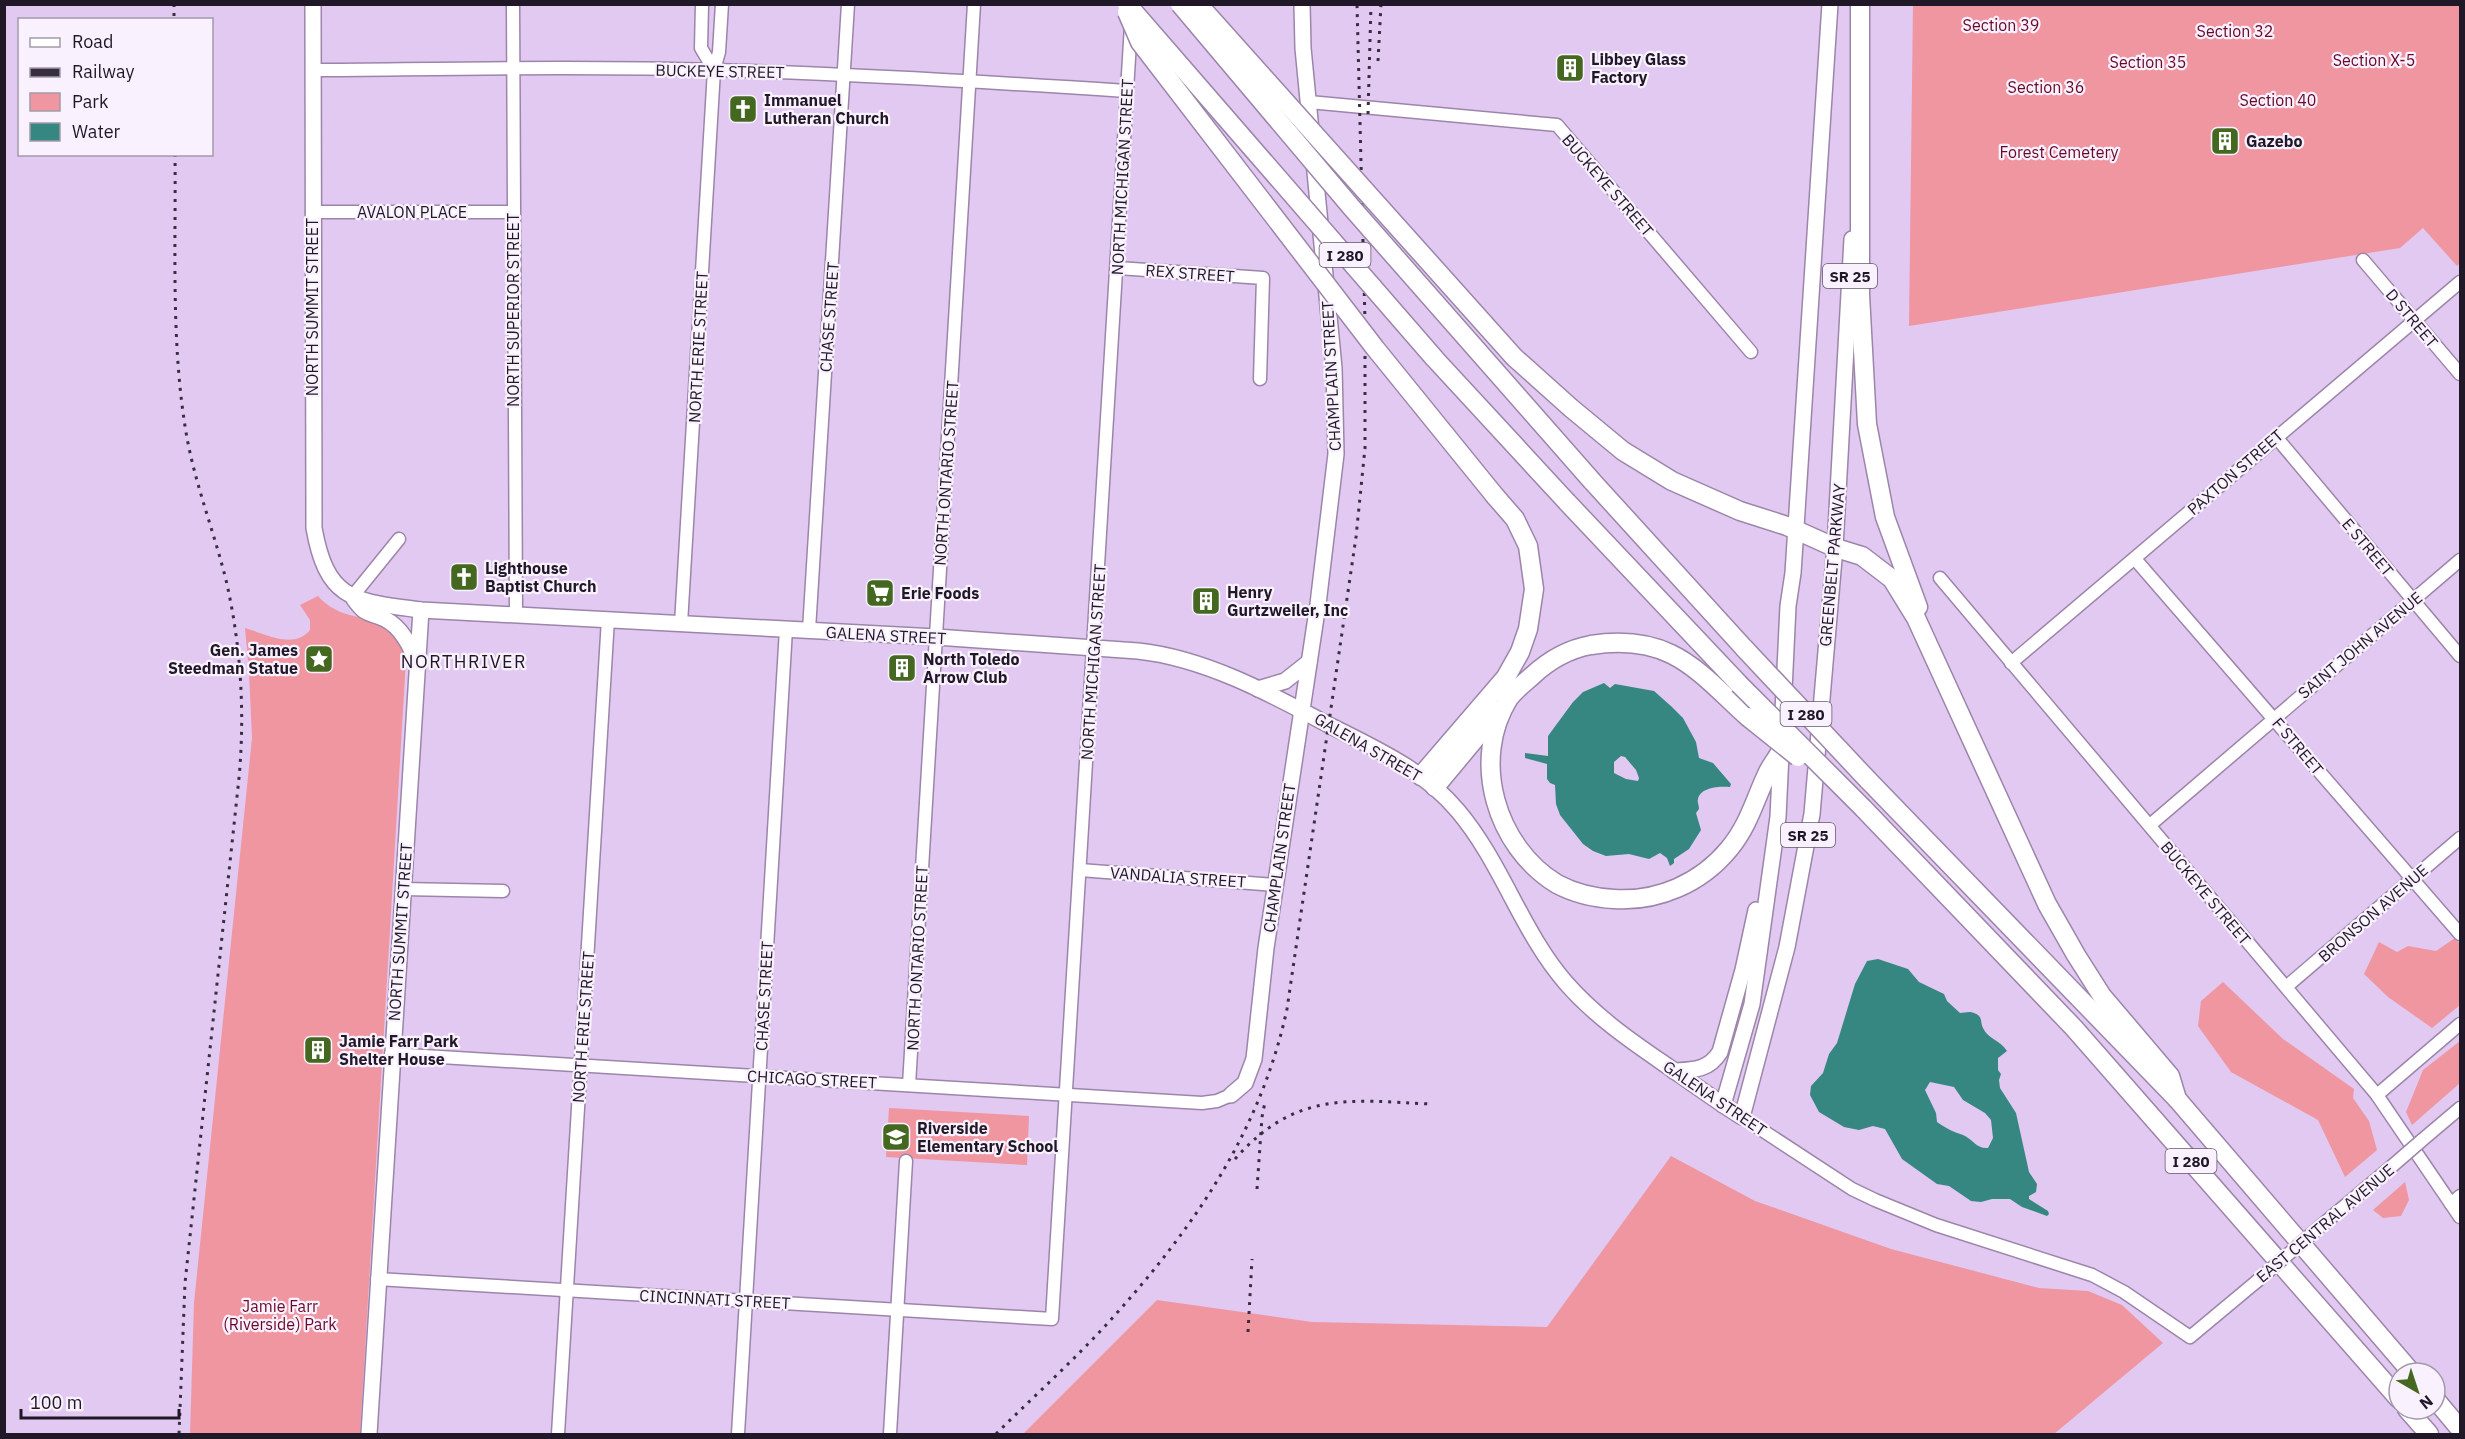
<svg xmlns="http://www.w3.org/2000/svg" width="2465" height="1439" font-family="'IBM Plex Sans',sans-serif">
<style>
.green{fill:#ef96a1}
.water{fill:#368682;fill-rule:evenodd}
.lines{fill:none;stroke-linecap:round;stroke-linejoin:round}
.minor-casing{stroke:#9c85aa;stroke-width:15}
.major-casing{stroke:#9c85aa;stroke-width:18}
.highway-casing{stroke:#9c85aa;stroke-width:21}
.minor{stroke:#fff;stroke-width:12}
.major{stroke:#fff;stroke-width:15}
.highway{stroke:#fff;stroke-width:18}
.rail{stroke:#382e3f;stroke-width:3;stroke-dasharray:3 6;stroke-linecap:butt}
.minor-bridge-casing{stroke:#9c85aa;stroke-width:15;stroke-linecap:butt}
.highway-bridge-casing{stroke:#9c85aa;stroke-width:21;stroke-linecap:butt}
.minor-bridge{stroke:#fff;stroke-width:12}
.highway-bridge{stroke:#fff;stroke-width:18}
.labels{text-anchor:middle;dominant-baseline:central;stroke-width:4.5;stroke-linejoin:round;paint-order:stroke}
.shield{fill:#f9f1fe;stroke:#615967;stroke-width:1.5}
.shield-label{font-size:15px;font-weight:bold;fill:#201826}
.park-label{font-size:16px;fill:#690926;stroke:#f9f1fe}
.poi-label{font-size:16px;font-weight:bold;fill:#201826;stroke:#f9f1fe;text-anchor:start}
.street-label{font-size:16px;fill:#201826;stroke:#f9f1fe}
.neighbourhood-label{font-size:18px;letter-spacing:1.5px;fill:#201826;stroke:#f9f1fe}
</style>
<rect width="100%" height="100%" fill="#e1c9f1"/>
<!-- green -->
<g class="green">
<path d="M1913 5H2460V263L2457 266 2423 228 2400 248 1909 326Z"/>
<path d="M318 596C350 632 391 601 406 660L360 1434H190L194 1303 252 738 249 672 245 628C266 634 294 650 310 630V620L300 605Z"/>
<path d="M2455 938 2460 944V1005L2432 1028 2388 997 2364 974 2379 942 2397 952 2408 946 2436 951Z"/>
<path d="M2223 982 2283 1039 2354 1089 2353 1098 2369 1121 2377 1150 2345 1177 2318 1120 2231 1072 2198 1026 2201 1001Z"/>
<path d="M2460 1041V1083L2412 1125 2406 1112 2423 1070Z"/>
<path d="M889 1108 1029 1116 1027 1165 886 1157Z"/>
<path d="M1671 1156 1755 1201 1891 1249 2039 1288 2088 1291 2122 1305 2163 1343 2054 1434H1023L1157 1300 1312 1322 1547 1327Z"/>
<path d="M2405 1182 2409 1200 2401 1216 2383 1218 2373 1210Z"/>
</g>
<!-- water -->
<g class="water">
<path d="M1604 683 1610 688 1615 684 1654 691 1672 707 1683 718 1696 742 1699 758 1713 763 1731 784 1730 787C1721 786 1700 787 1698 799 1697 802 1699 805 1699 809L1696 813 1701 830 1689 849 1674 859V863L1670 866 1667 858 1660 853 1649 859 1629 854 1606 856 1593 851 1583 844 1560 815 1556 804 1555 785 1550 783 1547 779V764L1525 758V753L1548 756V736L1573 702 1583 692ZM1621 756 1625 757 1636 770 1639 778 1638 781 1626 779 1614 773V762Z"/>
<path d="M1878 959 1908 969 1919 982 1944 994 1947 1001 1960 1013C1964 1013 1970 1011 1974 1013 1983 1016 1980 1022 1983 1028 1988 1039 2000 1040 2007 1051L1998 1058V1070L2001 1074 1999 1080 2000 1088 2016 1113 2029 1172 2037 1184 2036 1192 2029 1196V1199L2048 1211 2049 1214 2047 1216 2022 1207 2010 1199H1992L1981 1202 1971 1201 1949 1186 1937 1184 1902 1159 1885 1129 1873 1126 1859 1130 1844 1127 1819 1112 1810 1095 1811 1086 1823 1073 1829 1054 1837 1043 1855 984 1867 961ZM1930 1082 1954 1087 1963 1100 1985 1113 1991 1120 1993 1138 1988 1148C1976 1149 1973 1139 1963 1135 1953 1132 1946 1128 1937 1122L1936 1113 1925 1090Z"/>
</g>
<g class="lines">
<!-- minor casing -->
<g class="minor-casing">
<g id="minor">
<path d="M513 4 516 615"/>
<path d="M702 4 701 48 714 70"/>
<path d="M313 70C448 69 582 66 717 70 854 74 990 82 1126 91"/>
<path d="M1309 102 1557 125 1751 352"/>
<path d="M312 212H512"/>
<path d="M2363 260 2460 374"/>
<path d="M1118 268 1263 278 1260 379"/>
<path d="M2276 437 2460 656"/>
<path d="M2135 559 2460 934"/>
<path d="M1940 578 2377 1095 2460 1217"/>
<path d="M352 597 399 539"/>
<path d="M681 624 714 70 719 52 722 4"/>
<path d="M809 630 848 4"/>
<path d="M2011 663 2460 282"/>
<path d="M2150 825 2460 560"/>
<path d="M1080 870 1275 885"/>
<path d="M403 889 503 891"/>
<path d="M2286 987 2460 838"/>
<path d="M391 1054 1202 1103 1217 1101 1231 1095"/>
<path d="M909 1085 974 4"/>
<path d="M2377 1095 2460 1024"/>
<path d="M1742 1117 1852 1189 1875 1200 1936 1225 2092 1275 2124 1292 2190 1337 2256 1282"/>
<path d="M2421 1141 2460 1108"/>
<path d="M2451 1204 2460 1196"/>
<path d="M2322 1225 2391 1167"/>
<path d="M377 1279 1052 1319 1131 25"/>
<path d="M558 1434 608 619"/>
<path d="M738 1434 786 629"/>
<path d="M890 1434 906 1161"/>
</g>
</g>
<!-- major casing -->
<g class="major-casing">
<g id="major">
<path d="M313 4 314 528C327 602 355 601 421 610L936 637 1138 651C1204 658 1269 693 1327 724 1374 748 1423 769 1458 811 1502 863 1521 931 1566 983 1594 1015 1628 1039 1663 1063 1689 1081 1715 1100 1742 1117L1787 947 1812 814 1835 547 1852 239"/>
<path d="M354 599C367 617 368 611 385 619 401 627 411 646 416 662"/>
<path d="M1258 689 1285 681 1309 662"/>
<path d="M1674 1071C1694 1070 1709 1070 1720 1052L1743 970 1756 910"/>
<path d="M1231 1095 1245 1083 1254 1059 1266 948 1318 604 1336 454 1334 368 1303 48 1302 4"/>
<path d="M1723 1105 1752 1004 1778 817 1788 606 1793 573 1830 4"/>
<path d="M369 1434 421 610"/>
</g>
</g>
<!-- highway casing -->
<g class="highway-casing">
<g id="highway">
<path d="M1860 4V295L1867 424 1885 517 1918 607"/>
<path d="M1571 408 1623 451 1672 481 1740 511 1787 526 1836 548 1862 556 1892 579 1916 618 2047 904 2076 955 2102 996 2170 1076 2177 1099"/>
<path d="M1592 481 1744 648"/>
<path d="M1567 502 1739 684"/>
<path d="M1748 717C1724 696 1700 668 1671 654 1646 642 1617 641 1591 645 1569 649 1548 661 1532 676 1524 683 1515 690 1509 698 1470 760 1496 847 1557 884 1574 893 1595 898 1614 899 1658 902 1701 883 1729 849 1749 825 1755 799 1768 772 1772 764 1778 757 1782 749"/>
<path d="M1421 776 1506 677 1520 652 1528 629 1534 589 1528 546 1515 519 1495 496"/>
<path d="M1868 780 2177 1099 2412 1373"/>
<path d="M1435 787 1499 710"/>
<path d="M1863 808 2074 1028 2399 1399"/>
<path d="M2435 1399 2460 1429"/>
<path d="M2407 1409 2429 1434"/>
</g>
</g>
<!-- minor -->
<use href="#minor" class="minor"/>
<!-- major -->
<use href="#major" class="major"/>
<!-- highway -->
<use href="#highway" class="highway"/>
<!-- rail -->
<g class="rail">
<path d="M174 4V20"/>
<path d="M1378 61 1381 4"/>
<path d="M1368 114 1371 4"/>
<path d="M175 154C176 244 171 337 185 426 193 479 213 528 226 580 241 645 245 712 239 778L185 1283 179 1434"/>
<path d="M1235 1159C1295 1091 1348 1100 1430 1104"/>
<path d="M1257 1189 1262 1117 1265 1102"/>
<path d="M1248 1332 1252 1259"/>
<path d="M996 1434C1032 1398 1071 1363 1106 1325 1191 1232 1260 1134 1287 1009L1356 537 1365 448V321L1357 4"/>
</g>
<!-- minor-bridge casing -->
<g class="minor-bridge-casing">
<g id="minor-bridge">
<path d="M2391 1167 2421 1141"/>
<path d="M2256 1282 2322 1225"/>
</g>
</g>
<!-- highway-bridge casing -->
<g class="highway-bridge-casing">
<g id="highway-bridge">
<path d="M1127 4 1435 359 1567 502"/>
<path d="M1180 4 1352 208 1592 481"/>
<path d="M1198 4 1514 357 1571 408"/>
<path d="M1127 12 1140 42 1375 348 1495 496"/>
<path d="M1744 648 1868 780"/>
<path d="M1739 684 1863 808"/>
<path d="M1748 717 1798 757"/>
</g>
</g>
<!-- minor-bridge -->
<use href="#minor-bridge" class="minor-bridge"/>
<!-- highway-bridge -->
<use href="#highway-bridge" class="highway-bridge"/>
</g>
<!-- icons -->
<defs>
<g id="building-square" transform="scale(1.5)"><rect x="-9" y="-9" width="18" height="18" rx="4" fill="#456820" stroke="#f9f1fe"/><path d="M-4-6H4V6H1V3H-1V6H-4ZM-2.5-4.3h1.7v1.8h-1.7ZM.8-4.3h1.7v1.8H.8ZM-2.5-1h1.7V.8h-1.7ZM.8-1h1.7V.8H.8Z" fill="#fff"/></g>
<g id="church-square" transform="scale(1.5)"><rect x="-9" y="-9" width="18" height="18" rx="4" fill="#456820" stroke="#f9f1fe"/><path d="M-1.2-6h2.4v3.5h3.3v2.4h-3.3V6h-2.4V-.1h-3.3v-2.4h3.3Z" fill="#fff"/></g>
<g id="supermarket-square" transform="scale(1.5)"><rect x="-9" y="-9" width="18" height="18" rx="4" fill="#456820" stroke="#f9f1fe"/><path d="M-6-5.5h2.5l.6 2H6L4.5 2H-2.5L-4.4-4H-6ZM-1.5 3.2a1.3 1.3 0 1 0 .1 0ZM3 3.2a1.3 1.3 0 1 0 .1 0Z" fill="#fff"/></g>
<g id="sight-square" transform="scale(1.5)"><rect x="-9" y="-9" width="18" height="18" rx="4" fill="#456820" stroke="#f9f1fe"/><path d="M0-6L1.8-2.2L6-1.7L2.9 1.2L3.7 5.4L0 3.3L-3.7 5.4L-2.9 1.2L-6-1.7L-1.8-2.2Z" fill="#fff"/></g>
<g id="school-square" transform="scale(1.5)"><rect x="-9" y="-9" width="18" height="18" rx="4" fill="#456820" stroke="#f9f1fe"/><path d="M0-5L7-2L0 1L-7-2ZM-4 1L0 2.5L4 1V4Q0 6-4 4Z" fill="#fff"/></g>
</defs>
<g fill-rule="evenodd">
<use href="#building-square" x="1570" y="68"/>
<use href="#church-square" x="743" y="109"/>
<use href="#building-square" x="2225" y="141"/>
<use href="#church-square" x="464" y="577"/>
<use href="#supermarket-square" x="880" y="593"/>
<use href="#building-square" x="1206" y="601"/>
<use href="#sight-square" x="319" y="659"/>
<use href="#building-square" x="902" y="668"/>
<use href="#building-square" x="318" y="1050"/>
<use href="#school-square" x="896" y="1137"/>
</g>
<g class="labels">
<!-- shield labels -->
<g class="shield">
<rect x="1319.5" y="243" width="51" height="24" rx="4.5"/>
<rect x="1823" y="264" width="54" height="24" rx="4.5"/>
<rect x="1780.5" y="702" width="51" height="24" rx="4.5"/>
<rect x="1781" y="823" width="54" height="24" rx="4.5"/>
<rect x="2165.5" y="1149" width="51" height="24" rx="4.5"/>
</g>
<g class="shield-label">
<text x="1345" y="255">I 280</text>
<text x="1850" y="276">SR 25</text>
<text x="1806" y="714">I 280</text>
<text x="1808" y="835">SR 25</text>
<text x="2191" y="1161">I 280</text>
</g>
<!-- park labels -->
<g class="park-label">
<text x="2001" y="25">Section 39</text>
<text x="2235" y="31">Section 32</text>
<text x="2374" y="60">Section X-5</text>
<text x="2148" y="62">Section 35</text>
<text x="2046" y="87">Section 36</text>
<text x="2278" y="100">Section 40</text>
<text x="2059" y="152">Forest Cemetery</text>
<text x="280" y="1306">Jamie Farr<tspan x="280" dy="18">(Riverside) Park</tspan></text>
</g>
<!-- poi labels -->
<g class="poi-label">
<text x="1591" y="59">Libbey Glass<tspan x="1591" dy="18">Factory</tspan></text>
<text x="764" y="100">Immanuel<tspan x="764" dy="18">Lutheran Church</tspan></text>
<text x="2246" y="141">Gazebo</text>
<text x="485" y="568">Lighthouse<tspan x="485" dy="18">Baptist Church</tspan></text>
<text x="1227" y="592">Henry<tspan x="1227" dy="18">Gurtzweiler, Inc</tspan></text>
<text x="901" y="593">Erie Foods</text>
<text x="298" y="650" text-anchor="end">Gen. James<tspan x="298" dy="18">Steedman Statue</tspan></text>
<text x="923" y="659">North Toledo<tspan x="923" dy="18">Arrow Club</tspan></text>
<text x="339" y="1041">Jamie Farr Park<tspan x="339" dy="18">Shelter House</tspan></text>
<text x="917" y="1128">Riverside<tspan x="917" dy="18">Elementary School</tspan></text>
</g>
<!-- street labels -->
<g class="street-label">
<text transform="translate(720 71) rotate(1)">BUCKEYE STREET</text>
<text transform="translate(1122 177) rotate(-87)">NORTH MICHIGAN STREET</text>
<text transform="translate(1608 185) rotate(49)">BUCKEYE STREET</text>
<text x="412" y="212">AVALON PLACE</text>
<text transform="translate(1190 273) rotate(4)">REX STREET</text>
<text transform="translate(312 307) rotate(-90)">NORTH SUMMIT STREET</text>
<text transform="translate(513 310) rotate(-90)">NORTH SUPERIOR STREET</text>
<text transform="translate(829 317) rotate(-86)">CHASE STREET</text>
<text transform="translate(2412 318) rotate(50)">D STREET</text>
<text transform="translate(698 347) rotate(-87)">NORTH ERIE STREET</text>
<text transform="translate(1331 376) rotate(-93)">CHAMPLAIN STREET</text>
<text transform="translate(2235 472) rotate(-41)">PAXTON STREET</text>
<text transform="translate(946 473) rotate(-86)">NORTH ONTARIO STREET</text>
<text transform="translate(2368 547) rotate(50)">E STREET</text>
<text transform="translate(1832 565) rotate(-85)">GREENBELT PARKWAY</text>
<text transform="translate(886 635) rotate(3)">GALENA STREET</text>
<text transform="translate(2360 645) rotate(-40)">SAINT JOHN AVENUE</text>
<text transform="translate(1093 662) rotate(-86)">NORTH MICHIGAN STREET</text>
<text transform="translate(2298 746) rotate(50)">F STREET</text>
<text transform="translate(1368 747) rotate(30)">GALENA STREET</text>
<text transform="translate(1279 858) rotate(-82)">CHAMPLAIN STREET</text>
<text transform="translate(1178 877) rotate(4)">VANDALIA STREET</text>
<text transform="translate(2206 893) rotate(50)">BUCKEYE STREET</text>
<text transform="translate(2373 913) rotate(-41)">BRONSON AVENUE</text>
<text transform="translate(400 932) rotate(-86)">NORTH SUMMIT STREET</text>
<text transform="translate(917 958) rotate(-87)">NORTH ONTARIO STREET</text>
<text transform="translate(764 996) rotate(-87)">CHASE STREET</text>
<text transform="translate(583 1027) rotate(-86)">NORTH ERIE STREET</text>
<text transform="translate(812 1079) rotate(3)">CHICAGO STREET</text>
<text transform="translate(1715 1098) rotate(34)">GALENA STREET</text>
<text transform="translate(2325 1223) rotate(-40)">EAST CENTRAL AVENUE</text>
<text transform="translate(715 1299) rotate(3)">CINCINNATI STREET</text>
</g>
<!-- neighbourhood labels -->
<g class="neighbourhood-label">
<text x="464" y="661">NORTHRIVER</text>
</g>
</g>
<!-- border -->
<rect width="2465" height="1439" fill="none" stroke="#201826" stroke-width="12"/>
<!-- legend -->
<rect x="18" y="18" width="195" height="138" fill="#f9f1fe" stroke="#a29aa8" stroke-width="1.5"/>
<rect x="30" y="38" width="30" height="9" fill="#ffffff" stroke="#a29aa8" stroke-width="1.5"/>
<text x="72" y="48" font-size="18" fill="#201826">Road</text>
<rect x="30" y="68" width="30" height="9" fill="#382e3f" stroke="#a29aa8" stroke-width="1.5"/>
<text x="72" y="78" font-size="18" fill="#201826">Railway</text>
<rect x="30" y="93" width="30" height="18" fill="#ef96a1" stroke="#a29aa8" stroke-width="1.5"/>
<text x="72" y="108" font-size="18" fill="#201826">Park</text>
<rect x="30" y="123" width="30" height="18" fill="#368682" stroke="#a29aa8" stroke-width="1.5"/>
<text x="72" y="138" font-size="18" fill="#201826">Water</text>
<!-- north arrow -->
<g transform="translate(2417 1391) rotate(141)"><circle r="28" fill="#f9f1fe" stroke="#a29aa8" stroke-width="1.5"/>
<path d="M0-4.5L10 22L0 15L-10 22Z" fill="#456820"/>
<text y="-9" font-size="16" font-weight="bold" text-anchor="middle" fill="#201826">N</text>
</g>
<!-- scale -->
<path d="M21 1409v9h158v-9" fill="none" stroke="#201826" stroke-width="3"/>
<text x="30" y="1409" font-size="18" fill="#201826" stroke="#f9f1fe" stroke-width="4.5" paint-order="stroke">100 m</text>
</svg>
